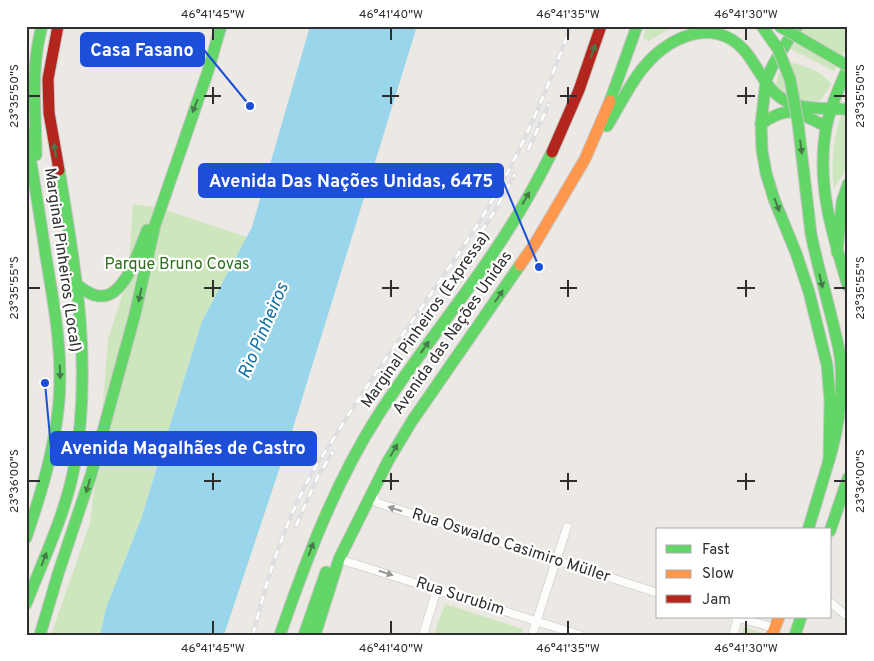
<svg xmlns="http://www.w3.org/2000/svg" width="874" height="661" font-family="Overpass,sans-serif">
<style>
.green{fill:#cee6be}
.water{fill:#99d6ec}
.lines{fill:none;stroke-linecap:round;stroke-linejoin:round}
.street-casing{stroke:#c5c4c5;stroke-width:9}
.fast-casing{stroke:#c6c5c4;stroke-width:13}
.slow-casing{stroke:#c6c5c4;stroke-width:13}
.jam-casing{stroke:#c6c5c4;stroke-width:13}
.street{stroke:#fcfcfb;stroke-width:8}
.fast{stroke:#63d668;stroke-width:11}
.slow{stroke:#ff974d;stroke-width:11}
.jam{stroke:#b3261e;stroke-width:11}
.rail-casing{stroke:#dfdfe1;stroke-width:4.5}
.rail{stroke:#fff;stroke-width:2.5;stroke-dasharray:8;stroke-linecap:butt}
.fast-bridge-casing{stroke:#c6c5c4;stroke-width:13;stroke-linecap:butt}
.fast-bridge{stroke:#63d668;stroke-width:11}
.oneway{fill:#467a48}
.oneway2{fill:#959594}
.ticks{fill:none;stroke:#2e2e2e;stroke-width:2}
.labels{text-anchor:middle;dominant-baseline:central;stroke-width:4.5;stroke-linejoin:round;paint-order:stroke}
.street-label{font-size:16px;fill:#2e2e2e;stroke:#fff}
.park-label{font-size:16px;fill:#2c6e1b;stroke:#fff}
.water-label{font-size:18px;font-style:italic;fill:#0d6fa3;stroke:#fff}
.leader{fill:none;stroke:#1d4ed8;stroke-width:2}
.callout-dot{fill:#1d4ed8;stroke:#fff;stroke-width:2}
.callout{fill:#1d4ed8;stroke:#1d4ed8;stroke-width:2}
.callout-label{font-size:18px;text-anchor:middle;font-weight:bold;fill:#fff}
.neatline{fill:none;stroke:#2e2e2e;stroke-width:2}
.ticks-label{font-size:12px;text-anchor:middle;fill:#2e2e2e}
</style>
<rect width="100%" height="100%" fill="#ece8e4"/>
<!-- green -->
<g class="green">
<path d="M646 26H674L649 41 643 39Z"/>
<path d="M804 26H848V45L834 71 791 49Z"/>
<path d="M793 63C805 66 826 73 831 85L821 100 813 103 784 95 776 87C778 74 779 66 793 63Z"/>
<path d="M845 105 848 106V166L834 188C830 159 834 132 845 105Z"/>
<path d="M133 204 156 207 247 237 202 321 141 519 106 608 100 635H51L90 523 100 441 108 339 128 277Z"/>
<path d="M445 604 523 629 521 635H434Z"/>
<path d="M743 627 762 633V635H741Z"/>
</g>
<!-- water -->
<path class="water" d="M310 26H417L293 428 224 635H100L106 608 141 519 202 321 252 227Z"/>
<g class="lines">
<!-- street casing -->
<g class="street-casing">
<g id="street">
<path d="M373 493 375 501 378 503 658 593"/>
<path d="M339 559 580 635"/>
<path d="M830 602 848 617"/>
<path d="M735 617 775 628"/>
<path d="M423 635 437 589"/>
<path d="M532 635 567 527"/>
<path d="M733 635 738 618"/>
</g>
</g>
<!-- fast casing -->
<g class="fast-casing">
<g id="fast">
<path d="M762 26 778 49"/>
<path d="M797 26 774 63 766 80 761 124 762 150 766 173 774 199 796 253 809 292 827 365 830 400 829 460 808 530"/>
<path d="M848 67C840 86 831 104 827 124 815 180 832 234 848 286"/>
<path d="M610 101 637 26"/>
<path d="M761 124C789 104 797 112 825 126"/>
<path d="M607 126C619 107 629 85 643 68 668 37 713 16 744 50 759 67 766 92 788 102 806 110 828 108 848 109"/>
<path d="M26 133C33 174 40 216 46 257 54 305 63 352 59 401 55 448 41 494 26 538"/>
<path d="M36 155C36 111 30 69 42 26"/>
<path d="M811 234C819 273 831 311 839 350 845 383 839 428 829 460"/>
<path d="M837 252 842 202 848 184"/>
<path d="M76 284C83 289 91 296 100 296 125 298 140 248 147 230"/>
<path d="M830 531 848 478"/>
<path d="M26 604C43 560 65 515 74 468 93 369 76 268 59 170"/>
<path d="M40 635 58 574 91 475 135 314 155 225 208 71 221 26"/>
<path d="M280 635C306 560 334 485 377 417 412 362 454 311 491 256 514 223 534 188 552 152"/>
<path d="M304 635 326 572"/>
<path d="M315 635 339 559 388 461 412 421 520 265"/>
<path d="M795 635 801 617"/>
</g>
</g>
<!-- slow casing -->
<g class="slow-casing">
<g id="slow">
<path d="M520 265 536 242 585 159 610 101"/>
<path d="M772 635 779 617"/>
</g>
</g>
<!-- jam casing -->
<g class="jam-casing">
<g id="jam">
<path d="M58 26 48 79 49 113 59 170"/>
<path d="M552 152 579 90 601 26"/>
</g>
</g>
<!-- street -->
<use href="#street" class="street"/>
<!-- fast -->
<use href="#fast" class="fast"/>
<!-- slow -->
<use href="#slow" class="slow"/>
<!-- jam -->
<use href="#jam" class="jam"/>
<!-- rail casing -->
<g class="rail-casing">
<g id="rail">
<path d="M528 150 549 104"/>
<path d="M481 232 494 212 515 174"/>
<path d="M296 526 318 476 333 452"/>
<path d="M253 635C265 586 280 537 302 492 312 470 326 451 339 430 381 362 430 298 474 230 516 165 544 98 571 26"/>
</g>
</g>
<!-- rail -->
<use href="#rail" class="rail"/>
<!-- fast-bridge casing -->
<g class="fast-bridge-casing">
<g id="fast-bridge">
<path d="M779 26 848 66"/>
<path d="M778 49 790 79 798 123 811 234"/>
</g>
</g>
<!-- fast-bridge -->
<use href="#fast-bridge" class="fast-bridge"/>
</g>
<!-- one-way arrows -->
<defs><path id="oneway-solid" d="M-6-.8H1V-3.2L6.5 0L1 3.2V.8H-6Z" transform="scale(1.25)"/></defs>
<g class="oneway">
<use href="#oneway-solid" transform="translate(593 51) rotate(-71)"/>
<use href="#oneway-solid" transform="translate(195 106) rotate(111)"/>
<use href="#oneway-solid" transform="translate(801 147) rotate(83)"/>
<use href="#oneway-solid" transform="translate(55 150) rotate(-99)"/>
<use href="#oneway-solid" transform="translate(526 198) rotate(-60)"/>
<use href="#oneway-solid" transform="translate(777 205) rotate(69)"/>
<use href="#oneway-solid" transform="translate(821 281) rotate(76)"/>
<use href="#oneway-solid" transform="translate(140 295) rotate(102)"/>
<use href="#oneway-solid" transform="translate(499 296) rotate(-56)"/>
<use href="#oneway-solid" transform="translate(425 347) rotate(-55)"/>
<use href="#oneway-solid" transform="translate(60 372) rotate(88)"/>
<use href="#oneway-solid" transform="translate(394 450) rotate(-59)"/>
<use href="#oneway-solid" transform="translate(88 486) rotate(106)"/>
<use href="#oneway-solid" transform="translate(311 549) rotate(-69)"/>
<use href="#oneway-solid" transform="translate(44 559) rotate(-69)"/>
</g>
<g class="oneway2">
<use href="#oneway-solid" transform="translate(395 509) rotate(-162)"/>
<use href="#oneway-solid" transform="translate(386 573) rotate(17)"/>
</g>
<!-- ticks -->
<path class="ticks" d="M213 28V40M391 28V40M568 28V40M746 28V40M213 87V104M391 87V104M568 87V104M746 87V104M28 96H40M204 96H221M382 96H399M560 96H577M737 96H755M834 96H846M213 280V297M391 280V297M568 280V297M746 280V297M28 288H40M204 288H221M382 288H399M560 288H577M737 288H755M834 288H846M213 473V490M391 473V490M568 473V490M746 473V490M28 481H40M204 481H221M382 481H399M560 481H577M737 481H755M834 481H846M213 621V634M391 621V634M568 621V634M746 621V634"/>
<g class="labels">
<!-- street labels -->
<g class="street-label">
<text transform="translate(62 260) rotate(82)">Marginal Pinheiros (Local)</text>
<text transform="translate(426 320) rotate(-55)">Marginal Pinheiros (Expressa)</text>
<text transform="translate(453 333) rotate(-55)">Avenida das Nações Unidas</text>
<text transform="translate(511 546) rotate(18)">Rua Oswaldo Casimiro Müller</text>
<text transform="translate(460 597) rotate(18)">Rua Surubim</text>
</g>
<!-- park labels -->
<g class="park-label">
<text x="177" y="265">Parque Bruno Covas</text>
</g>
<!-- water labels -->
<g class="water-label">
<text transform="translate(264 331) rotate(-67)">Rio Pinheiros</text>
</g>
</g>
<!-- callouts -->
<path class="leader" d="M250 106L204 50M539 267L503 181M45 383L51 448"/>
<g class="callout-dot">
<circle cx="250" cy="106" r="5"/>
<circle cx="539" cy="267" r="5"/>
<circle cx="45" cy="383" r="5"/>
</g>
<g class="callout">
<rect x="81" y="33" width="123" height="33" rx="5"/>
<rect x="199" y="164" width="304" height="33" rx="5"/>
<rect x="51" y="432" width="265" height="33" rx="5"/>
</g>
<g class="callout-label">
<text x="142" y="56">Casa Fasano</text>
<text x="351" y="187">Avenida Das Nações Unidas, 6475</text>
<text x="183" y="454">Avenida Magalhães de Castro</text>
</g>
<!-- border -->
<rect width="874" height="661" fill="none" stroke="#ffffff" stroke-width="55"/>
<!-- legend -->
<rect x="656" y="528" width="175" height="90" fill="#ffffff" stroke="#ababab"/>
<rect x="666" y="545" width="25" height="8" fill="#63d668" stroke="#ababab"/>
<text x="702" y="554" font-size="15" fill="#2e2e2e">Fast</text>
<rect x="666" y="570" width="25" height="8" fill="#ff974d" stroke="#ababab"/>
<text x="702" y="578" font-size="15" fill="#2e2e2e">Slow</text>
<rect x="666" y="595" width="25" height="8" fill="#b3261e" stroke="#ababab"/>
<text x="702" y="604" font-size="15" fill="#2e2e2e">Jam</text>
<rect x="28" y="28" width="818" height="606" class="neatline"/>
<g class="ticks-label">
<text x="213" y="18">46°41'45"W</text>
<text x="391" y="18">46°41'40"W</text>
<text x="568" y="18">46°41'35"W</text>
<text x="746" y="18">46°41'30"W</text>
<text transform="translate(14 96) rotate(-90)" y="4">23°35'50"S</text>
<text transform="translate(860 96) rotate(-90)" y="4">23°35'50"S</text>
<text transform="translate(14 288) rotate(-90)" y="4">23°35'55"S</text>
<text transform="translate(860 288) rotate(-90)" y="4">23°35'55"S</text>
<text transform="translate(14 481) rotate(-90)" y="4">23°36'00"S</text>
<text transform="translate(860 481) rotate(-90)" y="4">23°36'00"S</text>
<text x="213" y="652">46°41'45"W</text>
<text x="391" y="652">46°41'40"W</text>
<text x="568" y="652">46°41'35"W</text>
<text x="746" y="652">46°41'30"W</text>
</g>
</svg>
